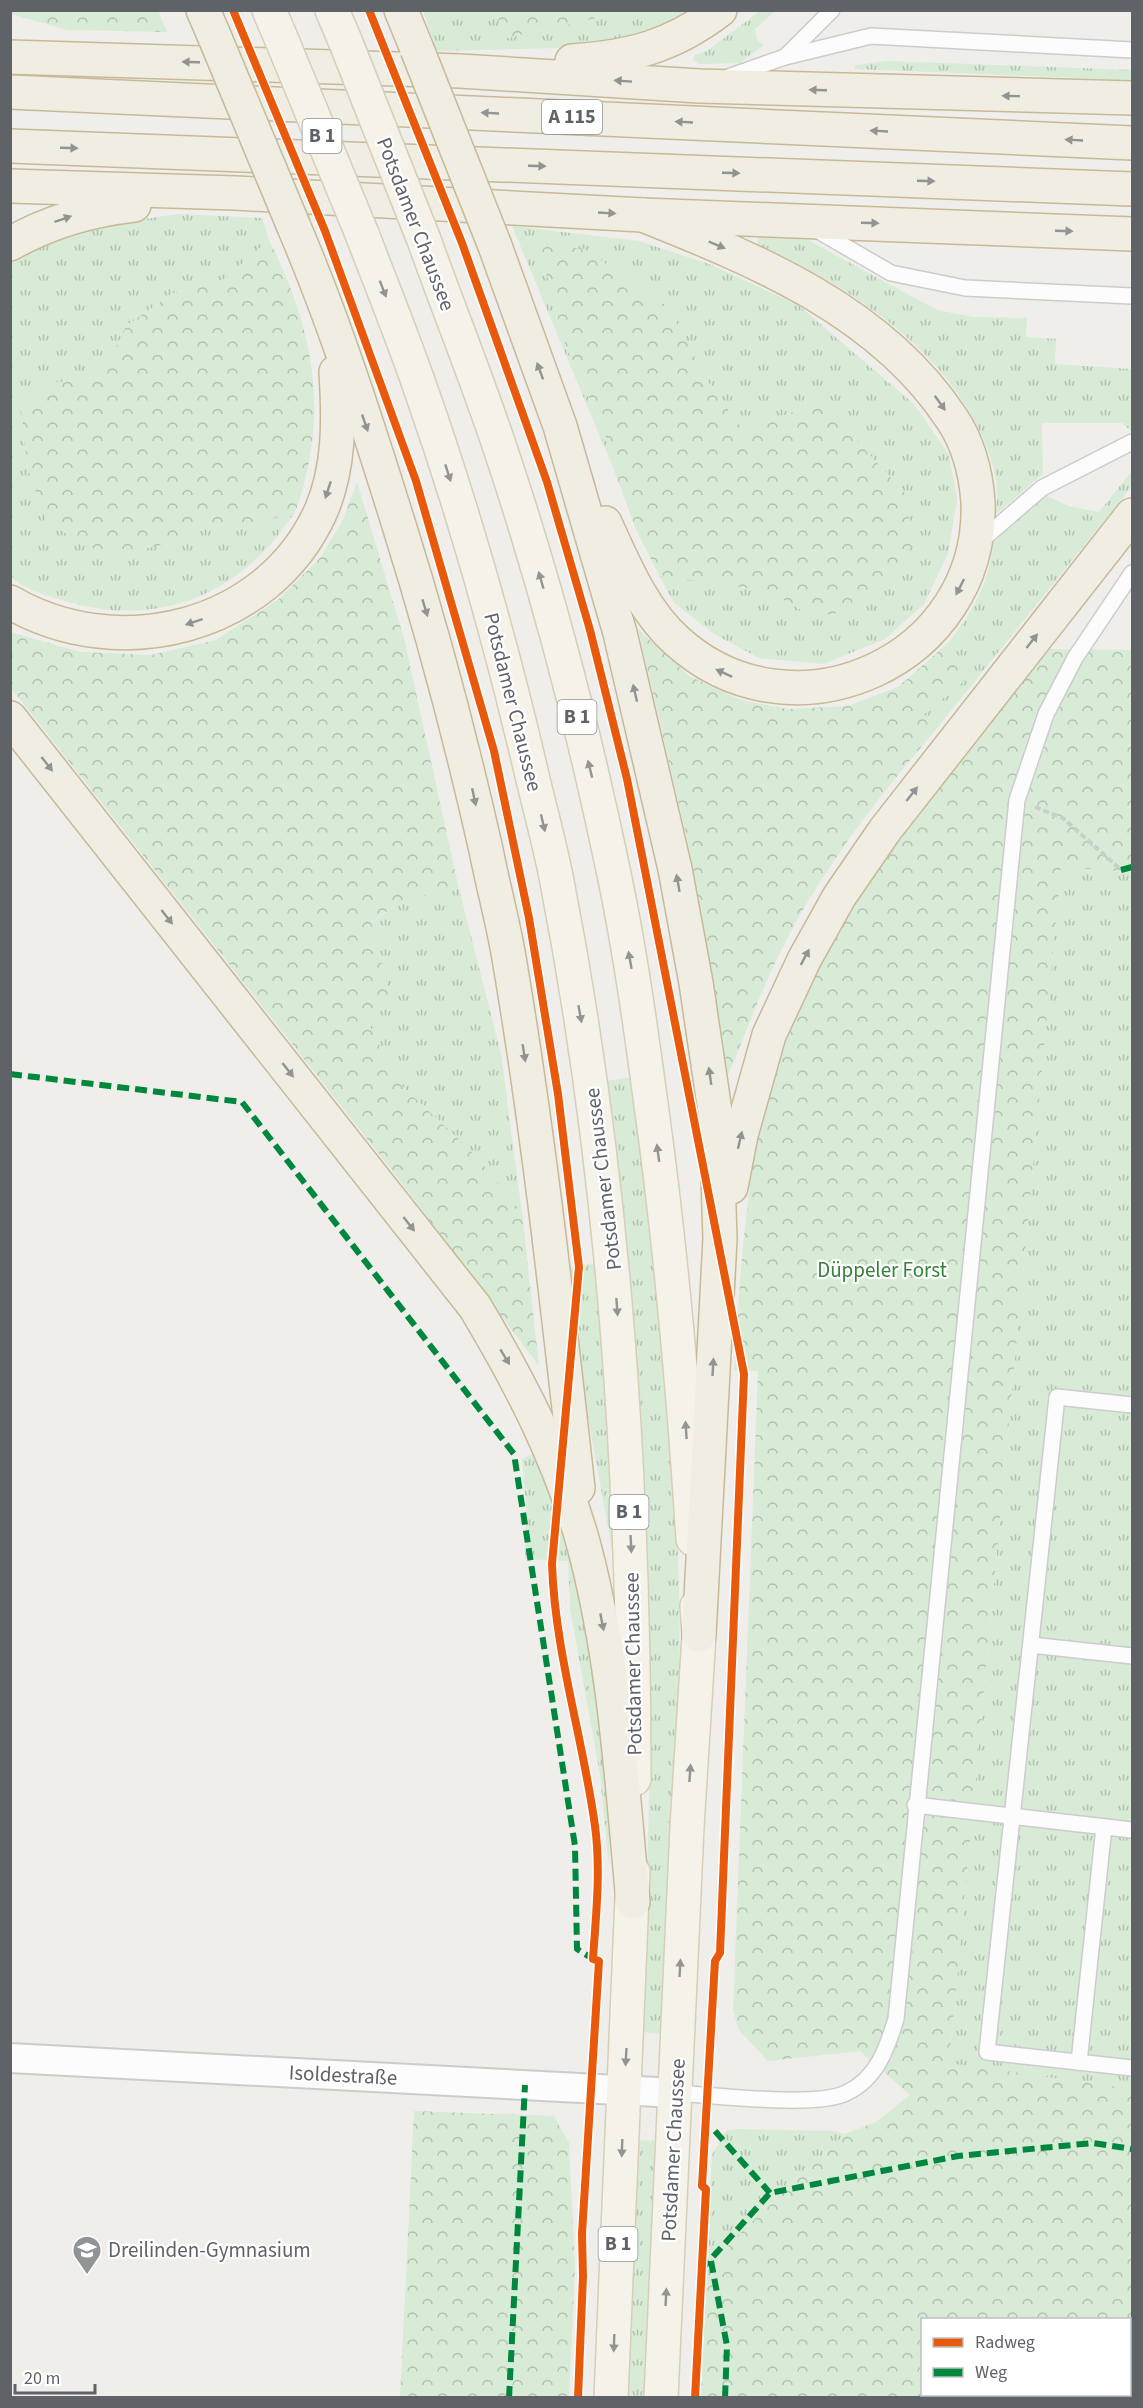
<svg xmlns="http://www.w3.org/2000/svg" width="1143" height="2408" font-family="'Source Sans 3',sans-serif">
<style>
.grass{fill:url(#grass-tufts)}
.forest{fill:url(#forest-crowns);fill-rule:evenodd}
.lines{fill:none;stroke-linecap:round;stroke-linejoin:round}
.lane-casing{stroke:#cbcccc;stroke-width:18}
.street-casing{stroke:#cbcccc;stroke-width:32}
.primary-casing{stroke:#d7ceb8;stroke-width:36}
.highway-casing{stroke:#c8b996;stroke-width:36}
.path{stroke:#cacfcc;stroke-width:4;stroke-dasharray:6 3;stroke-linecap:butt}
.lane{stroke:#fdfcfc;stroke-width:15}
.street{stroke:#fdfcfc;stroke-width:28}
.primary{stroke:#f4f2e9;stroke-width:33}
.highway{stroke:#f0ede3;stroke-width:33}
.primary-bridge-casing{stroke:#d7ceb8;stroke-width:36;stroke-linecap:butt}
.highway-bridge-casing{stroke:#c8b996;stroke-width:36;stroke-linecap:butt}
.primary-bridge{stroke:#f4f2e9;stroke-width:33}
.highway-bridge{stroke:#f0ede3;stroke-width:33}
.quiet{stroke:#00873e;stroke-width:6;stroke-dasharray:12 6;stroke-linecap:butt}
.cycleway-casing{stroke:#fff;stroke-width:11}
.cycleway{stroke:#e8590c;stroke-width:8}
.oneway{fill:#929393}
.oneway2{fill:#939595}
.labels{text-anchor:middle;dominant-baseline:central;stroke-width:4.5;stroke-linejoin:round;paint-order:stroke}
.shield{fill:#fff;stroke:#8f9295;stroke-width:1.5}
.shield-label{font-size:20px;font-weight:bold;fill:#5f6368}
.street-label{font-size:21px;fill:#5f6368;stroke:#fff}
.park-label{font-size:21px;fill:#348238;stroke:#fff}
.poi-label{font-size:21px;fill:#5f6368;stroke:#fff;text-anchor:start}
</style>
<defs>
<pattern id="grass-tufts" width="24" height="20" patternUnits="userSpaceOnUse" patternTransform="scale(1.5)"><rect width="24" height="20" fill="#d8ebd6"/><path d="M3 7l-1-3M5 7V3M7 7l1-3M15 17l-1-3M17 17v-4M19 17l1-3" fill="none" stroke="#b2c2b1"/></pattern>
<pattern id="forest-crowns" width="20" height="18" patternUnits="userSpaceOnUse" patternTransform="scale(1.5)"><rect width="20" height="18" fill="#d8ebd6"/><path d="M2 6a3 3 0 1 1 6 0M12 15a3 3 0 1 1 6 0" fill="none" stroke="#b2c2b1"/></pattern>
</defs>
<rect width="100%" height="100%" fill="#efeeea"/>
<!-- grass -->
<g class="grass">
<path d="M423 11H494L508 38 628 11H690L676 21 595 47 437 51Z"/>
<path d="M760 11H775L755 29 757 40 764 45 740 63 699 64 693 60 695 55 707 51Z"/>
<path d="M887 61 1132 70V80L855 69V65Z"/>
<path d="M178 214 262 218 269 240 225 279 173 293 126 326 102 377 51 383 21 407 28 470 166 544 199 523 248 529 296 510C245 593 159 630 65 601 46 595 26 590 11 577V263L38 245 91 227Z"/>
<path d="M512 226 639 241 709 264 798 305 914 404 949 455 957 499 948 554 924 604 885 639 824 664 759 658 714 634 674 603 659 575 767 591 807 613 905 493 821 402 743 430 708 382 668 307 540 244 563 339 605 434 614 470Z"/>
<path d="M759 238 806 239 937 310 973 317 1027 318 1026 337 1056 339 1055 364 1132 369V429L1131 431 1122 423H1042L1043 474 995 515C1001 489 994 464 984 440 943 346 847 285 757 244Z"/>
<path d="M1132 471V486L933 733 923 715 965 680 962 661 948 643C972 613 990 582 993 543L1043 494 1068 506 1099 512Z"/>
<path d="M1061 866 1132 872V2089L949 2064Z"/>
<path d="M458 885 501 1054 523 1221 497 1181 470 1150 399 1083 364 1015 390 996 371 923 401 902Z"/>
<path d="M636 1077 644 1130C657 1282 676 1435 679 1588 682 1736 671 1885 665 2034L641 2032C649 1860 654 1687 646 1515 640 1370 621 1226 604 1081Z"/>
<path d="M594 1263 604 1378 614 1548 612 1550 580 1372 570 1267Z"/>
<path d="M537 1452 555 1498 587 1609 610 1806 609 1866 600 1775 570 1608 568 1561 525 1559 527 1517 522 1459Z"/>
<path d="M738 2129 835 2131 845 2134 730 2243 706 2282 712 2155 726 2131Z"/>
<path d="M636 2140 660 2141 649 2397 624 2398Z"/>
</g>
<!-- forest -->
<g class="forest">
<path d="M10 11H158L167 32 68 30 11 14Z"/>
<path d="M494 11H628L507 38Z"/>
<path d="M269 240C314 330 330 413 296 510L248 529 199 523 166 544 109 557 47 523 28 470 21 407 51 383 102 377 126 326 173 293 225 279Z"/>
<path d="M539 244 585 249 668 307 708 382 743 430 821 402 905 493 913 544 876 587 833 615 807 613 767 591 659 575 637 532 614 470 605 434 563 339Z"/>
<path d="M357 482 404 638 458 885 401 902 371 922 390 996 364 1015 399 1083 470 1150 497 1181 523 1221 539 1366 394 1173 11 688V632L80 652 151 655 216 640 279 599 320 558 342 522Z"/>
<path d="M638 629 689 676 741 700 788 709 848 706 898 687 948 643 962 661 965 680 923 715 933 733C875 801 817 876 778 957 759 995 745 1036 728 1075L690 852Z"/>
<path d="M1047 649 1132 650V872L1061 867 949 2063 1132 2089V2397L701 2398 706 2282 730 2243 845 2134 876 2122 910 2095 860 2051 768 2061 739 2030 733 2010 758 1371 734 1370C739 1290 744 1210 759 1131 796 944 934 796 1047 649ZM922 2320H1130V2394H922Z"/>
<path d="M414 2111 554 2116 569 2143 575 2268 569 2397H400Z"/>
</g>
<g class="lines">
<!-- lane casing -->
<g class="lane-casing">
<g id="lane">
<path d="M785 57 832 10"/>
<path d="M728 77 785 57 871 36 1132 50"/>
<path d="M815 229 891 273 965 288 1132 296"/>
<path d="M976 545 1042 488 1132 442"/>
<path d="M1132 1405 1057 1397 987 2052 1132 2068"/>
<path d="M1031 1645 1132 1656"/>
<path d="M915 1805 1132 1830"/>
<path d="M1079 2062 1104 1827"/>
<path d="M676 2093C713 2095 816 2108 846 2093 877 2079 887 2048 896 2019L1017 800 1046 714 1075 658 1132 573"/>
</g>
</g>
<!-- street casing -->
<g class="street-casing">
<path id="street" d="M10 2058 676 2093"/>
</g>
<!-- primary casing -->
<g class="primary-casing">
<g id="primary">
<path d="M269 10 281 38"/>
<path d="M332 10 346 43"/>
<path d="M362 234C382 286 403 338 421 390 465 515 501 643 531 771 540 810 551 848 558 887 615 1182 634 1479 634 1779"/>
<path d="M424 240C450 313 480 386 504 460 549 595 585 735 614 874 631 955 642 1037 653 1119 672 1259 684 1398 693 1539"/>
<path d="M611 2398 633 1872"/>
<path d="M661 2398 687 1827 699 1635 697 1606"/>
</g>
</g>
<!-- highway casing -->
<g class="highway-casing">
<g id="highway">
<path d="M203 10 213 33"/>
<path d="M401 10 417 49"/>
<path d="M10 57 460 71 699 86 1132 98"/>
<path d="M572 61C631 57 673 46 720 10"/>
<path d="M10 92 1132 143"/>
<path d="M10 146 1132 189"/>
<path d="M10 186 235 193 643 215 1132 234"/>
<path d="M294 227C335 323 367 423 398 522 432 630 461 739 486 850 493 886 503 922 509 958 539 1134 558 1311 578 1488"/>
<path d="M10 244C50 221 90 210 134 205"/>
<path d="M495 246 560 426 620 633 675 869 696 983 716 1118 720 1239 699 1635"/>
<path d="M605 523C624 564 643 611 677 641 794 747 984 660 978 502 976 473 968 443 952 419 881 311 758 261 643 215"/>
<path d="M10 602C118 665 268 629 321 511 340 467 339 419 336 372"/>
<path d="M10 718 475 1307C520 1382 561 1461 584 1546 615 1662 622 1783 633 1902"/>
<path d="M731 1187 741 1135 769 1035 804 960 839 897 885 830 1132 515"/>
</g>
</g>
<!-- path -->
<path class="path" d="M1035 807 1063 818 1121 870"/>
<!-- lane -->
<use href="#lane" class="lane"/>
<!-- street -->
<use href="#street" class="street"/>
<!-- primary -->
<use href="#primary" class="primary"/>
<!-- highway -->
<use href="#highway" class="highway"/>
<!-- primary-bridge casing -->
<g class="primary-bridge-casing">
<g id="primary-bridge">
<path d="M281 38 362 234"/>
<path d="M346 43 424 240"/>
</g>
</g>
<!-- highway-bridge casing -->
<g class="highway-bridge-casing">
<g id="highway-bridge">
<path d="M213 33 294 227"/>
<path d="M417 49 495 246"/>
</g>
</g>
<!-- primary-bridge -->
<use href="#primary-bridge" class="primary-bridge"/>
<!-- highway-bridge -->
<use href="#highway-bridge" class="highway-bridge"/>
<!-- quiet -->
<g class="quiet">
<path d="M1121 870 1132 867"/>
<path d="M10 1074 242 1102 514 1454 575 1846 577 1949 593 1959V1956"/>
<path d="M715 2131 770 2193"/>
<path d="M711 2261 727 2346 725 2398"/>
<path d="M701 2270 770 2193 958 2156 1093 2143 1132 2149"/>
<path d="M509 2398 525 2085"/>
</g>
<!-- cycleway casing -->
<g class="cycleway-casing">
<g id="cycleway">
<path d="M233 10 325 231 416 481 494 751 529 918 558 1094 579 1267 552 1564C555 1653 583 1738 595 1826 601 1870 596 1915 593 1959L599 1961 582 2234 583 2276 578 2398"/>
<path d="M369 10 462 243 547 482 590 630 627 779 744 1374 720 1953 715 1961 702 2186 706 2189 695 2398"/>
</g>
</g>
<!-- cycleway -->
<use href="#cycleway" class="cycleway"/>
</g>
<!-- one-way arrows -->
<defs><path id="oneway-solid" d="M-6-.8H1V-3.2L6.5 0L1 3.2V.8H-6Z" transform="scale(1.5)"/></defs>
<g class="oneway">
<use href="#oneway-solid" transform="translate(191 62) rotate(-178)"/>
<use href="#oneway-solid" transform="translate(623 81) rotate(-176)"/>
<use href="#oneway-solid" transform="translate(818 90) rotate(-178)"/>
<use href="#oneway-solid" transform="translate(1011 96) rotate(-179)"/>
<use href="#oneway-solid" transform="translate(490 113) rotate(-177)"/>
<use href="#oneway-solid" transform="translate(684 122) rotate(-177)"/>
<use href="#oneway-solid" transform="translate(879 131) rotate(-177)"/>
<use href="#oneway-solid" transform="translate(1074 140) rotate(-177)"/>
<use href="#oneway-solid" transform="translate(69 148) rotate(2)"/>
<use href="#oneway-solid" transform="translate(537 166) rotate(2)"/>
<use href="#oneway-solid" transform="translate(731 173) rotate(2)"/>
<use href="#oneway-solid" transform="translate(926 181) rotate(2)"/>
<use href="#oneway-solid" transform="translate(607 213) rotate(3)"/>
<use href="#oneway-solid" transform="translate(63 219) rotate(-19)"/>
<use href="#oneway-solid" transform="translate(870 223) rotate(2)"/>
<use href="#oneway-solid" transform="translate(1064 231) rotate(2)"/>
<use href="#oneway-solid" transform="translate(717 245) rotate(23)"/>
<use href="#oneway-solid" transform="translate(540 371) rotate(-110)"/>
<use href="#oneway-solid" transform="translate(940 403) rotate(54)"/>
<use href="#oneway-solid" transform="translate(365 423) rotate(71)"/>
<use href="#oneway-solid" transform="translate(328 490) rotate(108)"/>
<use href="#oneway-solid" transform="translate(960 587) rotate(117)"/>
<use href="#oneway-solid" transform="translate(425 608) rotate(73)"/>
<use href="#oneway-solid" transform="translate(194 622) rotate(162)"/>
<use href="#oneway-solid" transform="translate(1032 641) rotate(-52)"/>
<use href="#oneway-solid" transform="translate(724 673) rotate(-155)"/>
<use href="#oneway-solid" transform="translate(635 693) rotate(-103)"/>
<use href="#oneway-solid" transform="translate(47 764) rotate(52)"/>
<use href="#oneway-solid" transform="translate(912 794) rotate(-52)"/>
<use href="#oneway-solid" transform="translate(474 797) rotate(78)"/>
<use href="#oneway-solid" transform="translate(678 883) rotate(-100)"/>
<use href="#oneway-solid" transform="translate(167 917) rotate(52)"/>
<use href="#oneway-solid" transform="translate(805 957) rotate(-62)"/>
<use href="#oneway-solid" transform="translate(524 1053) rotate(81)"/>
<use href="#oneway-solid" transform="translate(288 1070) rotate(52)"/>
<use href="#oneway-solid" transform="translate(710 1076) rotate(-98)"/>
<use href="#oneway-solid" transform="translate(740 1140) rotate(-77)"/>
<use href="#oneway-solid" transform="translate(409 1224) rotate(52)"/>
<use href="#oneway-solid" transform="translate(505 1357) rotate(59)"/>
<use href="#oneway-solid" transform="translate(713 1367) rotate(-87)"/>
<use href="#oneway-solid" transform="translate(602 1622) rotate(79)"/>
</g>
<g class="oneway2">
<use href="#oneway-solid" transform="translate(383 289) rotate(69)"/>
<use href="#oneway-solid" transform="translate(448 473) rotate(72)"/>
<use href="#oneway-solid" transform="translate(541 580) rotate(-106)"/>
<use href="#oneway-solid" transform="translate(590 769) rotate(-104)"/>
<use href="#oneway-solid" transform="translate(543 823) rotate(77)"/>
<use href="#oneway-solid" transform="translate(630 960) rotate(-100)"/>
<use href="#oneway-solid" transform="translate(580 1014) rotate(80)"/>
<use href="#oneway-solid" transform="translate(658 1153) rotate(-98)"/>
<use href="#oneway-solid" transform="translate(617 1307) rotate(86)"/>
<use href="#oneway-solid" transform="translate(686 1430) rotate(-94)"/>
<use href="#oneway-solid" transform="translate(631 1544) rotate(87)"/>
<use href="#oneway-solid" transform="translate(690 1773) rotate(-86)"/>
<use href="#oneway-solid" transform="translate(680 1968) rotate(-87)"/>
<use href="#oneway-solid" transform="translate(626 2057) rotate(93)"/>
<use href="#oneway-solid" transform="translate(622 2148) rotate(92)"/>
<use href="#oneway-solid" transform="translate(666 2297) rotate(-87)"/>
<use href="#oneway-solid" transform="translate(614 2343) rotate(92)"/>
</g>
<!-- icons -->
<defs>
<g id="school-pin" transform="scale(1.5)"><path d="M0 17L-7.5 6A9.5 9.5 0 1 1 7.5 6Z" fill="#919496" stroke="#fff"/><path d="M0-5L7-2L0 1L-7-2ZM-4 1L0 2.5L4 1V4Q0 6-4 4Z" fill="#fff"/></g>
</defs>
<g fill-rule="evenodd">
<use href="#school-pin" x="87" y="2250"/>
</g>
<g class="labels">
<!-- shield labels -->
<g class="shield">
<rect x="542" y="100" width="60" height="34" rx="4.5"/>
<rect x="302.5" y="119" width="39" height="34" rx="4.5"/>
<rect x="557.5" y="700" width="39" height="34" rx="4.5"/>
<rect x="609.5" y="1495" width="39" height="34" rx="4.5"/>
<rect x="598.5" y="2227" width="39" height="34" rx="4.5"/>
</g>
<g class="shield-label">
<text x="572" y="117">A 115</text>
<text x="322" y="136">B 1</text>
<text x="577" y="717">B 1</text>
<text x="629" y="1512">B 1</text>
<text x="618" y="2244">B 1</text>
</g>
<!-- street labels -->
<g class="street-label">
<text transform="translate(416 224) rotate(69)">Potsdamer Chaussee</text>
<text transform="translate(513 702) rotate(76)">Potsdamer Chaussee</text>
<text transform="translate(603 1179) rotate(-97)">Potsdamer Chaussee</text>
<text transform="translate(633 1664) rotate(-91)">Potsdamer Chaussee</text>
<text transform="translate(343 2075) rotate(3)">Isoldestraße</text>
<text transform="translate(673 2150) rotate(-87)">Potsdamer Chaussee</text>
</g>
<!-- park labels -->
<g class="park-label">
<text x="882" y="1270">Düppeler Forst</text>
</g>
<!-- poi labels -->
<g class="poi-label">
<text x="108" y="2250">Dreilinden-Gymnasium</text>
</g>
</g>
<!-- border -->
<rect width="1143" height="2408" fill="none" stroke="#5f6368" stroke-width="24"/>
<!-- legend -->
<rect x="921" y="2318" width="210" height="78" fill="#ffffff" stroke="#bfc1c3" stroke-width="1.5"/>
<rect x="933" y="2338" width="30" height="9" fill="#e8590c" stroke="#bfc1c3" stroke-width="1.5"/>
<text x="975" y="2348" font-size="18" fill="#5f6368">Radweg</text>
<rect x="933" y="2368" width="30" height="9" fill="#00873e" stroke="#bfc1c3" stroke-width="1.5"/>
<text x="975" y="2378" font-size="18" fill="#5f6368">Weg</text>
<!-- scale -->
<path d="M15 2384v9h80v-9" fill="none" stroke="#5f6368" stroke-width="3"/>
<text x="24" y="2384" font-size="18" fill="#5f6368" stroke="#ffffff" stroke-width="4.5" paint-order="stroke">20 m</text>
</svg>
